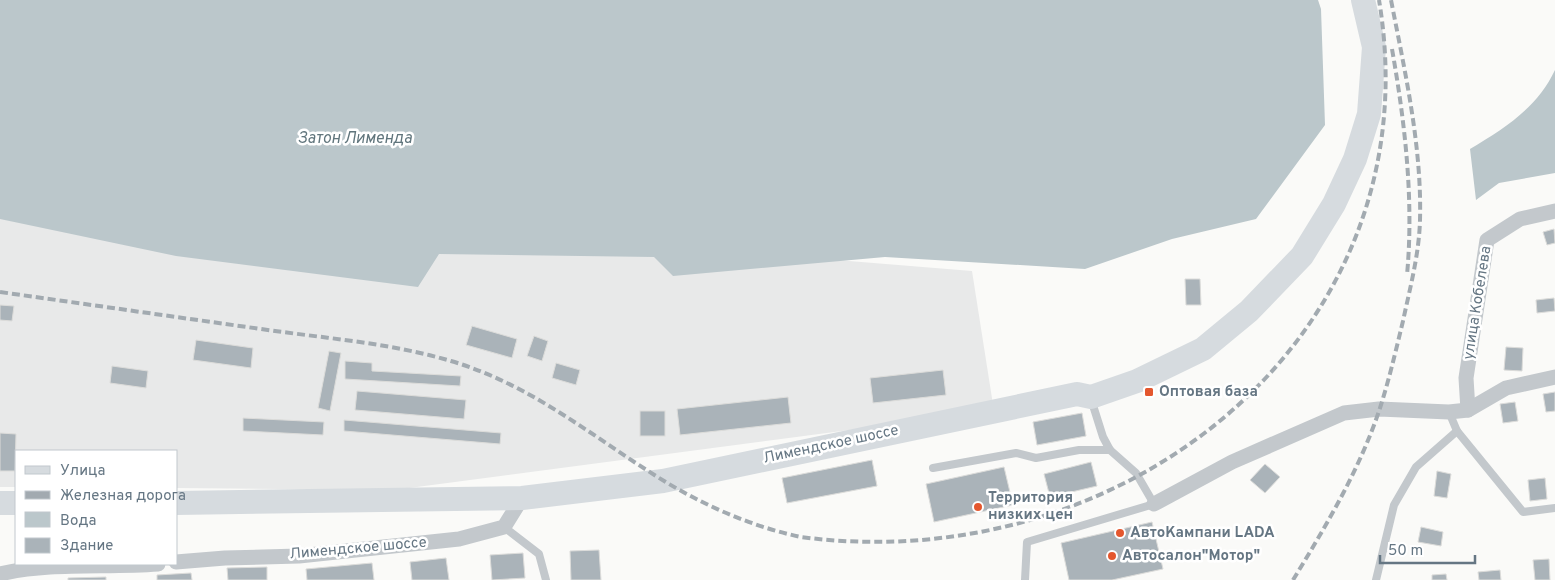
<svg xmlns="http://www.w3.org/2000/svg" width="1555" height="580" font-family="Overpass,sans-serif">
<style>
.built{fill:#e8e9e9}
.water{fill:#bbc7cb}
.building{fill:#aab3b9;stroke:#dcdcda}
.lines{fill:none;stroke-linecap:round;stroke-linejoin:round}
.lane{stroke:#c3c8cc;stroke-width:8}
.street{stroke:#c3c8cc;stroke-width:15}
.primary{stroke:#d6dbdf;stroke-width:24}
.rail{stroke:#a2aab0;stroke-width:4;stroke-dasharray:8 4;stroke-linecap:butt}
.poi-dot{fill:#e4572e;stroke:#fff;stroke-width:2}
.labels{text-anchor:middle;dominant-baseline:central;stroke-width:5;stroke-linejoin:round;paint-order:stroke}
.street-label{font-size:15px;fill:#657683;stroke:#fff}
.poi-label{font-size:15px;font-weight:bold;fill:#657683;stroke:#fff;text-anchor:start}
.water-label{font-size:16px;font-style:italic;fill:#60757c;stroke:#fff}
</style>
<rect width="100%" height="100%" fill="#fafaf8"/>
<!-- built -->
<path class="built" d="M0 192 972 271 994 411 394 490 176 488V451H16V487H0Z"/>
<!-- water -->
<g class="water">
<path d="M0 0H1318L1321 9 1325 125 1256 219 1172 239 1085 269 885 257 673 276 654 257 439 254 418 287 176 256 0 219Z"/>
<path d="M1555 70V173L1499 183 1476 200 1470 149C1505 128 1537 108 1555 70Z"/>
</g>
<!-- building -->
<g class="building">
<path d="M1554 229 1555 243 1547 245 1543 232Z"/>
<path d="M1185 279H1200L1201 305H1186Z"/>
<path d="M1554 298 1555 311 1537 313 1536 300Z"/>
<path d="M0 305 14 306 12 321 0 320Z"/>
<path d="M472 326 517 339 512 358 466 345Z"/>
<path d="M534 336 548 341 542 361 527 356Z"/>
<path d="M196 340 253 348 251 368 193 360Z"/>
<path d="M1506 347 1523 348 1522 371 1504 370Z"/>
<path d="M329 351 341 353 330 411 318 408Z"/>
<path d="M345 361 372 363V371L461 376 460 386 345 379Z"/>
<path d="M556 363 580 370 576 385 552 378Z"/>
<path d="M112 366 148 371 146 388 110 383Z"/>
<path d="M943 370 946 395 873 403 870 378Z"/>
<path d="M357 391 466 400 464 419 355 410Z"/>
<path d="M1555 392V411L1546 412 1543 394Z"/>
<path d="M788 397 791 423 680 435 677 409Z"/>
<path d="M1515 402 1518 421 1503 423 1500 404Z"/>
<rect x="640" y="411" width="25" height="25"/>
<path d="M1082 413 1086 436 1037 445 1033 422Z"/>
<path d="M243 418 324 422 323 435 243 431Z"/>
<path d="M344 420 501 433 500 444 344 431Z"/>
<path d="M0 433 16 434 15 471H0Z"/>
<path d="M872 460 877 486 787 503 782 478Z"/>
<path d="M1091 462 1097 486 1050 497 1044 474Z"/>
<path d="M1265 464 1280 477 1265 493 1250 480Z"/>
<path d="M1004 467 1013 505 934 522 926 484Z"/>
<path d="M1437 471 1451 474 1447 498 1434 496Z"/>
<path d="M1545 478 1547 499 1530 501 1528 480Z"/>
<path d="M1152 522 1163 569 1112 580H1069L1061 543Z"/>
<path d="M1421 527 1443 532 1441 546 1418 542Z"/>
<path d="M599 550 601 580H571L570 551Z"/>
<path d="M523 553 525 578 492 580 490 555Z"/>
<path d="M446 558 449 580H412L410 562Z"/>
<path d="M1549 559 1550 580H1535L1533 560Z"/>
<path d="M372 563 374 580H307L306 569Z"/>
<path d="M267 567V580H228L227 568Z"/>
<path d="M1500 570 1501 580H1479L1478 572Z"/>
<path d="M191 573 192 580H157V575Z"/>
<path d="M1446 574 1447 580H1432V575Z"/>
<path d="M106 577V580H68V578Z"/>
</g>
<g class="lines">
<!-- lane -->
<g class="lane">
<path d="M1449 412 1457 431 1523 512 1555 508"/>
<path d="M933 468 1016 453 1036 458 1079 450H1110"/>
<path d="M504 527 539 554 546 580"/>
<path d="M1025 580 1027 542 1154 504 1136 473 1110 450 1103 437 1091 399"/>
<path d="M1376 580 1394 505 1416 467 1457 431"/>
</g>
<!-- street -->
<g class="street">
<path d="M1468 410 1466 378 1487 240 1520 219 1555 211"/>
<path d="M1154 504 1232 462 1344 413 1379 409 1449 412 1468 410 1506 388 1555 377"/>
<path d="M176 562 225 558 299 556 459 539 504 527 522 498"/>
<path d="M0 574C51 562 105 568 158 564"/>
</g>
<!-- primary -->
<g class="primary">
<path d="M0 503H16"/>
<path d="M176 503 522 498 663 481 1077 394 1091 397 1137 381 1203 349 1249 311 1302 256 1334 204 1355 159 1369 114 1374 47 1363 0"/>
</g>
<!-- rail -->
<g class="rail">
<path d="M1392 49C1405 123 1414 200 1407 275"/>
<path d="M0 292C92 305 183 318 275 331 334 339 394 344 451 361 535 386 596 440 669 484 710 508 754 527 801 537 1127 580 1435 333 1379 0"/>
<path d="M1293 580C1326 526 1360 469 1380 408 1389 380 1396 350 1403 321 1410 288 1419 255 1420 220 1422 147 1405 72 1391 0"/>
</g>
</g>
<!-- markers -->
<g class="poi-dot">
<rect x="1144" y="387" width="10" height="10" rx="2.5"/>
<circle cx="978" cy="507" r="5"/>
<circle cx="1120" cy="533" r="5"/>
<circle cx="1112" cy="556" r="5"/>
</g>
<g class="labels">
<!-- street labels -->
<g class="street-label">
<text transform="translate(1478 303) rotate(-81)">улица Кобелева</text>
<text transform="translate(831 445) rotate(-12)">Лимендское шоссе</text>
<text transform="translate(358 549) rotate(-5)">Лимендское шоссе</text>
</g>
<!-- poi labels -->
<g class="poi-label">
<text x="1159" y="392">Оптовая база</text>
<text x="988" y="498">Территория<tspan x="988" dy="17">низких цен</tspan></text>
<text x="1130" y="533">АвтоКампани LADA</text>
<text x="1122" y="556">Автосалон"Мотор"</text>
</g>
<!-- water labels -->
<g class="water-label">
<text x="355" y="139">Затон Лименда</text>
</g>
</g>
<!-- legend -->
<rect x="15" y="450" width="162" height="115" fill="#ffffff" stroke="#c1c8cd"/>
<rect x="25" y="466" width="25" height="8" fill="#d6dbdf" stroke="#c1c8cd"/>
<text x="60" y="475" font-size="15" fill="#657683">Улица</text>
<rect x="25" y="491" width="25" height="8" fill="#a2aab0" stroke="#c1c8cd"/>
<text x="60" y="500" font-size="15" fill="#657683">Железная дорога</text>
<rect x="25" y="512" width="25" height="15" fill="#bbc7cb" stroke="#c1c8cd"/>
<text x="60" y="525" font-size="15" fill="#657683">Вода</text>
<rect x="25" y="538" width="25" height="15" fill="#aab3b9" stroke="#c1c8cd"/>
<text x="60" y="550" font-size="15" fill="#657683">Здание</text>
<!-- scale -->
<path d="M1380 555v8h95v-8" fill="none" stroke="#657683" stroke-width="2.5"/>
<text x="1388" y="555" font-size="15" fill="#657683" stroke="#ffffff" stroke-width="4" paint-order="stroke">50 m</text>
</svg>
